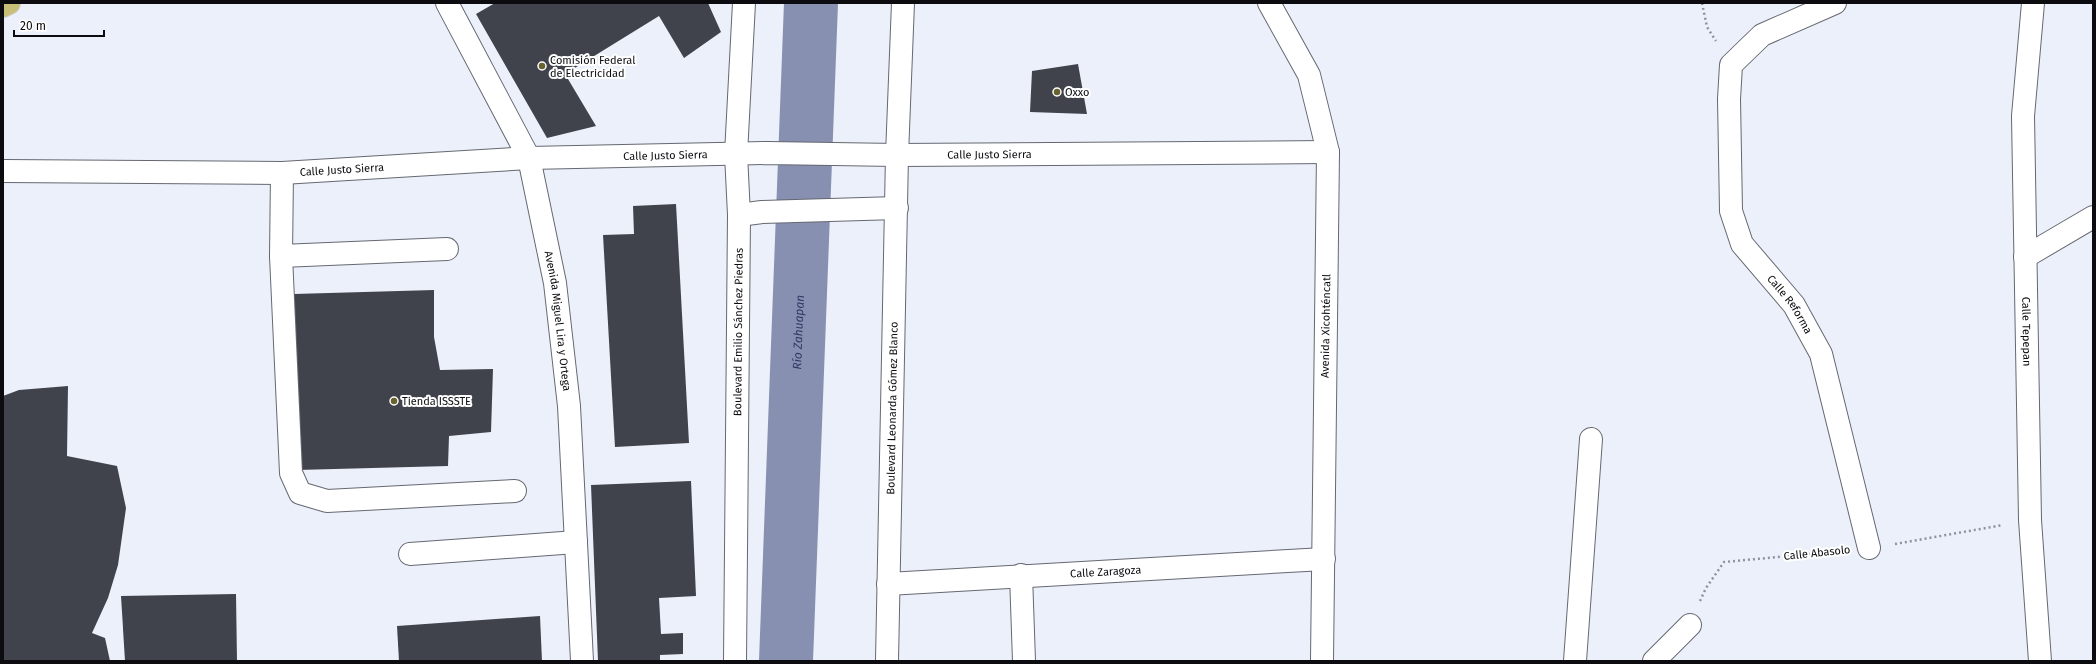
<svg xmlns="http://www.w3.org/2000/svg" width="2096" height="664" font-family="'Fira Sans',sans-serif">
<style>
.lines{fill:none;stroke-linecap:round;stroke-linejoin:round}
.river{stroke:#8790b0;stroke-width:54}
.building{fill:#40434b}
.minor-casing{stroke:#656871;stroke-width:24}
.major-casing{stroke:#cececf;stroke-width:24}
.path{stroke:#8f9299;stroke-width:2.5;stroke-dasharray:2 3;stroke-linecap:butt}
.minor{stroke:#fff;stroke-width:22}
.major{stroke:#c7be78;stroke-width:22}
.poi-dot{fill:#68622e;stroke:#fff;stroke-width:1.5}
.labels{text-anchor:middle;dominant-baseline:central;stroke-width:4;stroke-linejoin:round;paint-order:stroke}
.poi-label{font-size:11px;fill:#0c0c10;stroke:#fff;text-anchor:start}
.street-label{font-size:11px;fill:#0c0c10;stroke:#fff}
.water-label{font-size:12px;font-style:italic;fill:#2e3764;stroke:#fff}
</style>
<rect width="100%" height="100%" fill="#ecf0fa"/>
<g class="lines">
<!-- river -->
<path class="river" id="s1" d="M786 661 811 3"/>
</g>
<!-- building -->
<g class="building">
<path d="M495 3H708L721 32 684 58 659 16 565 74 596 126 547 138 476 14Z"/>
<path d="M1078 64 1087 114 1030 112 1032 71Z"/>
<path d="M676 204 689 443 615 447 603 235 634 234 633 206Z"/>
<path d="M434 290V337L440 370 493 369 491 432 449 436 448 466 297 470 294 294Z"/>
<path d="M68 386 67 456 117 466 126 508 118 565 108 598 92 633 105 638 110 661H3V396L19 390Z"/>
<path d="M691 481 696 596 659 598 661 634 683 633V654L660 655V661H598L591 485Z"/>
<path d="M236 594 237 661H125L121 596Z"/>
<path d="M540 616 542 661H399L397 626Z"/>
</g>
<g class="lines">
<!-- minor casing -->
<g class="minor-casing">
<g id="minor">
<path id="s2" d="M447 3 529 158 555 283 569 406 582 661"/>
<path d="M1269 3 1309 75 1328 152 1322 661"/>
<path id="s3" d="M1835 3 1762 35 1731 65 1729 99 1731 211 1742 244 1794 305 1821 354 1869 548"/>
<path id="s4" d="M2033 3 2023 116 2030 520 2040 661"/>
<path id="s5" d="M3 171 282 173 529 158 768 153 897 155 1328 152"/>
<path d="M282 173 281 256 447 249"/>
<path d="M739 215 762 212 897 208"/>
<path d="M281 256 291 473 300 493 327 501 515 491"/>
<path d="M2025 257 2093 217"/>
<path d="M410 554 576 542"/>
<path d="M1021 575 1024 661"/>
<path id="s6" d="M888 584 1324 559"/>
<path id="s7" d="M735 661 739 215 736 154 744 3"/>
<path id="s8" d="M887 661 897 155 903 3"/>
<path d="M1575 661 1591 439"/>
<path d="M1654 661 1690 625"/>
</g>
</g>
<!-- major casing -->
<g class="major-casing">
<path id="major" d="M3 6 9 3"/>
</g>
<!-- path -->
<g class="path">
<path d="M1702 3 1707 27 1716 41"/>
<path d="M1895 544 2003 525"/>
<path d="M1700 601 1706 588 1724 562 1843 551"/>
</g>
<!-- minor -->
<use href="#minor" class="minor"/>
<!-- major -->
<use href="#major" class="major"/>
</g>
<!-- markers -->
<g class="poi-dot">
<circle cx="542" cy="66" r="4"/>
<circle cx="1057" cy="92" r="4"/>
<circle cx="394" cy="401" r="4"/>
</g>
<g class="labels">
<!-- poi labels -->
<g class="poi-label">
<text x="550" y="60">Comisión Federal<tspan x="550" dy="13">de Electricidad</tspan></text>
<text x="1065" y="92">Oxxo</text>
<text x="402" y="401">Tienda ISSSTE</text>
</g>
<!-- street labels -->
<g class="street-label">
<text stroke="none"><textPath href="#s5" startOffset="987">Calle Justo Sierra</textPath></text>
<text stroke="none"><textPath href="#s5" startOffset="663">Calle Justo Sierra</textPath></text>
<text stroke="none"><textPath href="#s5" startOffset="339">Calle Justo Sierra</textPath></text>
<text stroke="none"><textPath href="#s3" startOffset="381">Calle Reforma</textPath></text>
<text stroke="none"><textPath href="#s2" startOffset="341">Avenida Miguel Lira y Ortega</textPath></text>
<text transform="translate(1326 326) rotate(-89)">Avenida Xicohténcatl</text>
<text stroke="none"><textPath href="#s7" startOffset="329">Boulevard Emilio Sánchez Piedras</textPath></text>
<text stroke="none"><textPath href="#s4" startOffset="329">Calle Tepepan</textPath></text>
<text stroke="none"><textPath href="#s8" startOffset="253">Boulevard Leonarda Gómez Blanco</textPath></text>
<text transform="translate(1817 553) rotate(-6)">Calle Abasolo</text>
<text stroke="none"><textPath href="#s6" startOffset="218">Calle Zaragoza</textPath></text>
</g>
<!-- water labels -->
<g class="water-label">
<text stroke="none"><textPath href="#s1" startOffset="329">Río Zahuapan</textPath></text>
</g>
</g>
<!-- border -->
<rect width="2096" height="664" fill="none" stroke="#0c0c10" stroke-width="8"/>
<!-- scale -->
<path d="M14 30v6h90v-6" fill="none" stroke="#0c0c10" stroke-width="2"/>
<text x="20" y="30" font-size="12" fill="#0c0c10" stroke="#ffffff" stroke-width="3" paint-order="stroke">20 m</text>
</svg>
